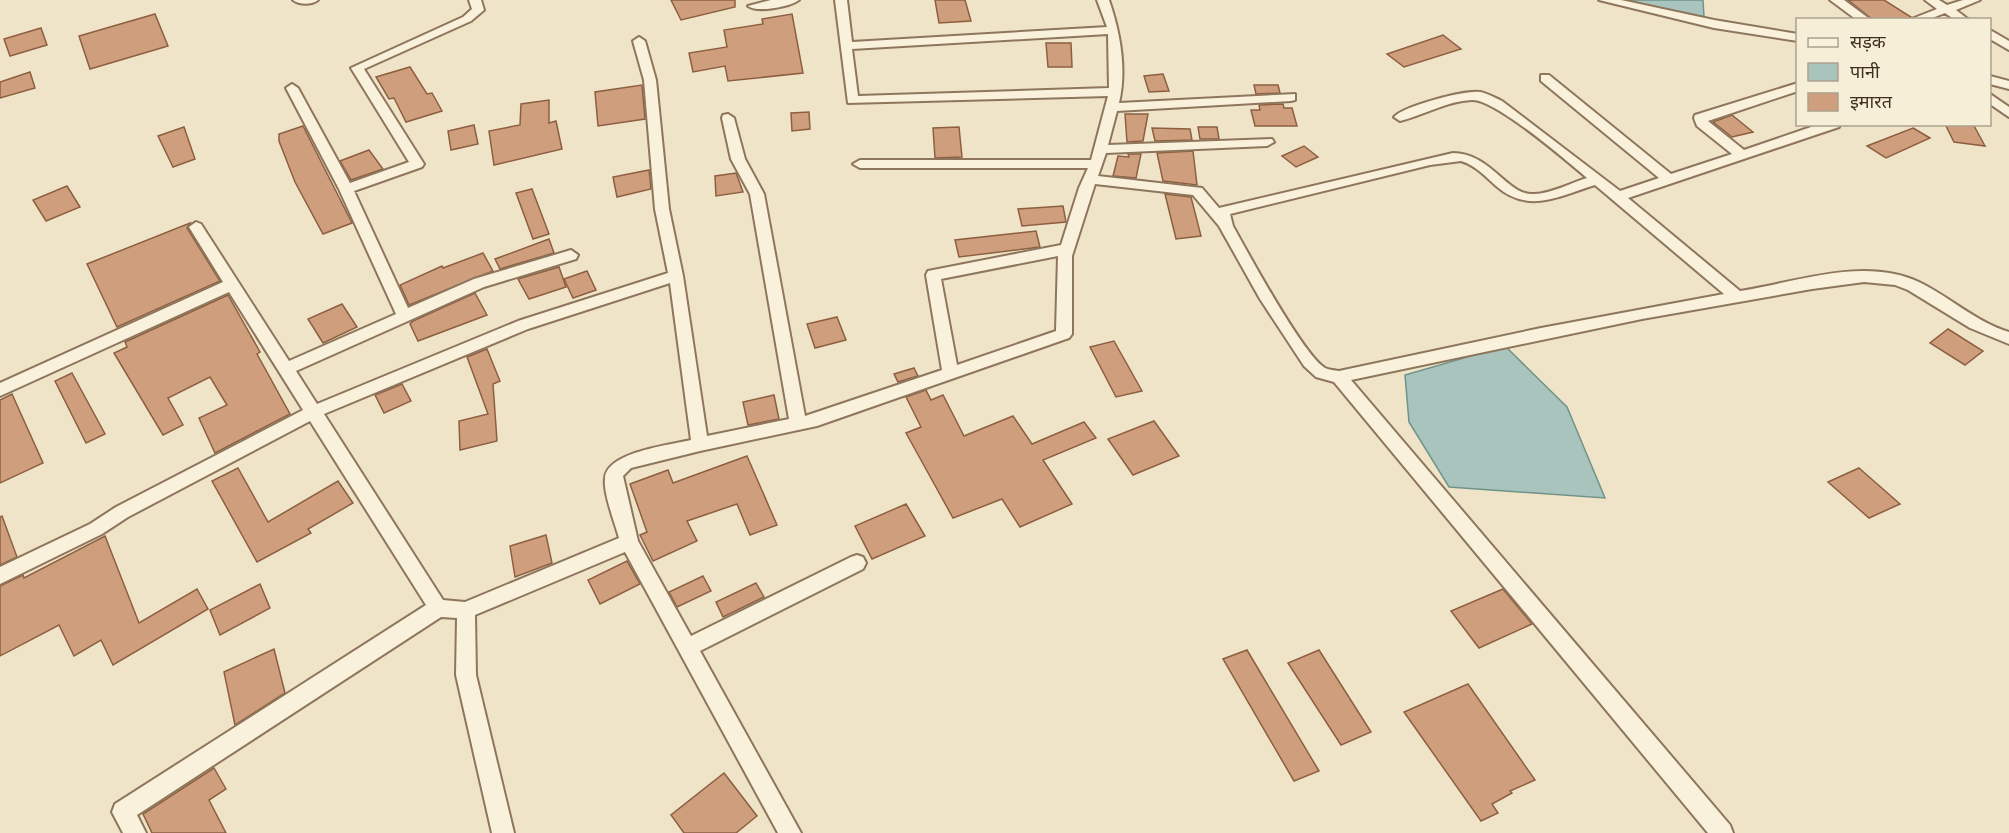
<svg xmlns="http://www.w3.org/2000/svg" width="2009" height="833" font-family="'Source Serif 4','Noto Sans Devanagari',serif">
<style>
.water{fill:#a9c4bc;stroke:#6f938a;stroke-width:1.5}
.building{fill:#cf9f7d;stroke:#8d5f41;stroke-width:1.5}
.lines{fill:none;stroke-linecap:round;stroke-linejoin:round}
.street-casing{stroke:#8d765c;stroke-width:4}
.street{fill:#faf1dc;fill-rule:evenodd}
</style>
<rect width="100%" height="100%" fill="#f0e4c8"/>
<!-- water -->
<g class="water">
<path d="M1626 0H1703L1704 17 1682 15Z"/>
<path d="M1505 346 1567 407 1605 498 1449 487 1409 422 1405 375Z"/>
</g>
<!-- building -->
<g class="building">
<path d="M671 0H735V7L681 20Z"/>
<path d="M935 0H965L971 21 939 23Z"/>
<path d="M1848 0H1884L1911 17 1907 20H1873Z"/>
<path d="M155 14 168 46 90 69 79 36Z"/>
<path d="M792 14 803 73 728 81 725 66 693 72 689 53 727 47 724 30 763 24 762 19Z"/>
<path d="M41 28 47 45 10 56 4 39Z"/>
<path d="M1443 35 1461 49 1404 67 1387 54Z"/>
<path d="M1046 43H1071L1072 67H1048Z"/>
<path d="M410 67 427 94 432 93 442 111 406 122 394 98 389 99 376 77Z"/>
<path d="M30 72 35 88 0 98V82Z"/>
<path d="M1163 74 1169 91 1149 92 1144 76Z"/>
<path d="M642 85 645 119 598 126 595 92Z"/>
<path d="M1254 85H1278L1280 93 1256 94Z"/>
<path d="M549 100V123L556 121 562 149 494 165 489 131 520 125 521 104Z"/>
<path d="M1283 104 1284 108H1292L1297 126H1255L1251 110H1260L1259 105Z"/>
<path d="M809 112 810 129 792 131 791 113Z"/>
<path d="M1125 114H1148L1143 141 1127 142Z"/>
<path d="M1732 115 1753 132 1732 137 1713 122Z"/>
<path d="M1945 124H1973L1985 146 1954 142Z"/>
<path d="M474 125 478 144 451 150 448 131Z"/>
<path d="M303 126 352 223 323 234 295 182 279 141V134Z"/>
<path d="M184 127 195 159 173 167 158 136Z"/>
<path d="M959 127 962 157 935 158 933 128Z"/>
<path d="M1198 127H1217L1219 139H1200Z"/>
<path d="M1152 128 1190 129 1192 140 1155 141Z"/>
<path d="M1913 128 1930 138 1886 158 1867 146Z"/>
<path d="M1304 146 1318 157 1296 167 1282 156Z"/>
<path d="M369 150 383 169 351 180 340 161Z"/>
<path d="M1193 151 1197 185 1163 181 1157 153Z"/>
<path d="M1128 154H1141L1136 178 1113 176 1118 156 1129 157Z"/>
<path d="M649 170 651 189 617 197 613 177Z"/>
<path d="M736 173 743 192 716 196 715 176Z"/>
<path d="M67 186 80 207 46 221 33 200Z"/>
<path d="M532 189 549 234 533 239 516 193Z"/>
<path d="M1165 194 1191 197 1201 236 1176 239Z"/>
<path d="M1063 206 1066 222 1022 226 1018 209Z"/>
<path d="M190 223 187 228 220 281 117 327 87 264Z"/>
<path d="M1036 231 1040 247 959 257 955 240Z"/>
<path d="M549 239 554 253 500 269 495 259Z"/>
<path d="M483 253 493 271 409 305 400 285 442 266 443 268Z"/>
<path d="M559 267 566 287 529 299 518 279Z"/>
<path d="M587 271 596 290 573 298 564 279Z"/>
<path d="M475 293 487 315 418 341 410 324 413 321Z"/>
<path d="M228 295 260 352 257 354 290 414 215 453 199 418 227 405 210 377 168 398 183 425 163 435 114 353 127 347 125 342Z"/>
<path d="M342 304 357 327 323 343 308 319Z"/>
<path d="M837 317 846 340 815 348 807 324Z"/>
<path d="M1948 329 1983 351 1965 365 1930 343Z"/>
<path d="M1114 341 1142 391 1116 397 1090 347Z"/>
<path d="M487 349 500 381 493 384 497 441 460 450 459 421 488 414 467 357Z"/>
<path d="M914 368 918 376 898 382 894 374Z"/>
<path d="M72 373 105 434 86 443 55 381Z"/>
<path d="M402 384 411 401 384 413 375 395Z"/>
<path d="M926 390 931 400 943 395 964 436 1013 416 1032 444 1084 422 1096 438 1043 460 1072 504 1020 527 1002 499 953 518 906 433 921 427 906 397Z"/>
<path d="M12 394 43 463 0 483V400Z"/>
<path d="M774 395 779 419 748 425 743 402Z"/>
<path d="M1154 421 1179 456 1133 475 1108 439Z"/>
<path d="M747 456 777 525 750 535 737 504 687 521 697 541 653 561 640 535 647 532 630 484 668 470 673 483Z"/>
<path d="M238 468 268 522 338 481 353 503 308 529 311 533 257 562 212 481Z"/>
<path d="M1859 468 1900 504 1869 518 1828 482Z"/>
<path d="M906 504 925 536 872 559 855 526Z"/>
<path d="M2 516 17 557 0 565V517Z"/>
<path d="M546 535 552 563 515 577 510 546Z"/>
<path d="M105 536 139 623 197 589 208 609 113 665 101 640 74 656 59 625 0 656V586L23 575 24 578Z"/>
<path d="M627 561 640 584 600 604 588 580Z"/>
<path d="M703 576 711 591 677 607 669 592Z"/>
<path d="M756 583 764 597 723 617 716 602Z"/>
<path d="M260 584 270 608 220 635 210 610Z"/>
<path d="M1503 589 1532 624 1479 648 1451 611Z"/>
<path d="M274 649 285 693 235 725 224 672Z"/>
<path d="M1247 650 1263 677 1319 771 1294 781 1223 659Z"/>
<path d="M1319 650 1371 732 1341 745 1288 663Z"/>
<path d="M1468 684 1535 780 1510 791 1512 793 1492 804 1498 813 1481 821 1404 712Z"/>
<path d="M214 768 226 789 209 800 226 833H152L143 814Z"/>
<path d="M724 773 757 816 736 833H684L671 815Z"/>
</g>
<g class="lines">
<!-- street casing -->
<g class="street-casing">
<g id="street">
<path d="M293 0H318C312 5 299 5 293 0Z"/>
<path d="M469 0H481L484 10 471 21 364 69 424 164 422 167 354 191 408 308 474 279 571 250 578 255 576 259 484 287 296 371 317 404 518 321 668 273 655 209 644 80 633 41 639 37 645 41 656 80 669 209 683 276 707 436 789 419 750 194 731 159 722 118 723 115 728 114 734 118 745 159 764 194 805 416 942 370 926 275 928 271 1061 245 1079 188 1088 168H860L853 164 860 160H1091L1108 96 848 103 835 0H847L852 42 1107 27 1097 0H1109C1120 32 1127 69 1119 103L1295 94V100L1291 101 1117 111 1108 145 1272 139 1274 142 1267 146 1106 153 1098 176 1202 188 1219 208 1453 153C1491 153 1507 196 1534 194 1550 194 1571 183 1587 178 1567 161 1495 99 1472 100 1447 101 1424 115 1400 121L1394 117C1404 106 1464 90 1480 92 1487 93 1495 98 1502 101L1620 191 1659 178 1541 81V75H1549L1671 174 1732 154 1697 126 1694 118 1695 115 1798 83V91L1708 121 1744 150 1820 124H1840L1839 127 1628 198 1740 291C1797 282 1866 256 1921 283 1951 298 1976 322 2009 332V344L1970 328 1908 290 1895 285 1864 282 1812 289 1642 319 1351 380 1730 825 1733 833H1708L1334 382 1316 377 1304 366 1260 299 1219 226 1193 195 1095 184 1072 256V334L1069 338 817 426 700 451 631 468 623 476 638 541 691 636 851 557 857 555 863 557 866 563 863 569 700 651 801 833H778L625 552 475 615 476 675 514 833H492L456 675 457 618 441 617 137 815 146 833H123L112 812 115 804 426 605 310 421 128 517 102 534 0 584V567L90 524 116 507 303 410 229 292 0 396V383L223 282 189 227 196 222 201 224 289 361 396 314 339 189 286 88 292 84 298 88 350 183 409 162 351 68 463 17 472 9ZM1108 34 1109 88 858 96 852 49ZM1461 161C1475 165 1485 176 1495 185 1528 215 1559 196 1595 185L1724 294 1541 328 1339 371C1334 370 1330 370 1325 368 1303 355 1248 253 1233 226L1230 214 1430 165ZM1058 256 1056 331 957 365 941 279ZM670 283 691 440C670 445 607 452 605 478 603 493 615 523 619 538L465 602 443 600 324 414 528 329Z"/>
<path d="M771 0H799C790 7 757 13 748 6Z"/>
<path d="M1599 0H1621L1714 20 1798 34V41L1714 28Z"/>
<path d="M1830 0H1844L1871 20H1857Z"/>
<path d="M1925 0H1939L1947 5 1963 0H1980L1956 10 1969 20H1955L1945 13 1927 20H1909L1937 9Z"/>
<path d="M1990 30 2009 41V50L1990 39Z"/>
<path d="M1990 76 2009 81V89L1990 84Z"/>
<path d="M1990 94 2009 107V117L1990 104Z"/>
</g>
</g>
<!-- street -->
<use href="#street" class="street"/>
</g>
<!-- legend -->
<rect x="1796" y="18" width="195" height="108" fill="#f7eed8" stroke="#ada18e" stroke-width="1.5"/>
<rect x="1808" y="38" width="30" height="9" fill="#faf1dc" stroke="#ada18e" stroke-width="1.5"/>
<text x="1850" y="48" font-size="18" fill="#3d2e20">सड़क</text>
<rect x="1808" y="63" width="30" height="18" fill="#a9c4bc" stroke="#ada18e" stroke-width="1.5"/>
<text x="1850" y="78" font-size="18" fill="#3d2e20">पानी</text>
<rect x="1808" y="93" width="30" height="18" fill="#cf9f7d" stroke="#ada18e" stroke-width="1.5"/>
<text x="1850" y="108" font-size="18" fill="#3d2e20">इमारत</text>
</svg>
